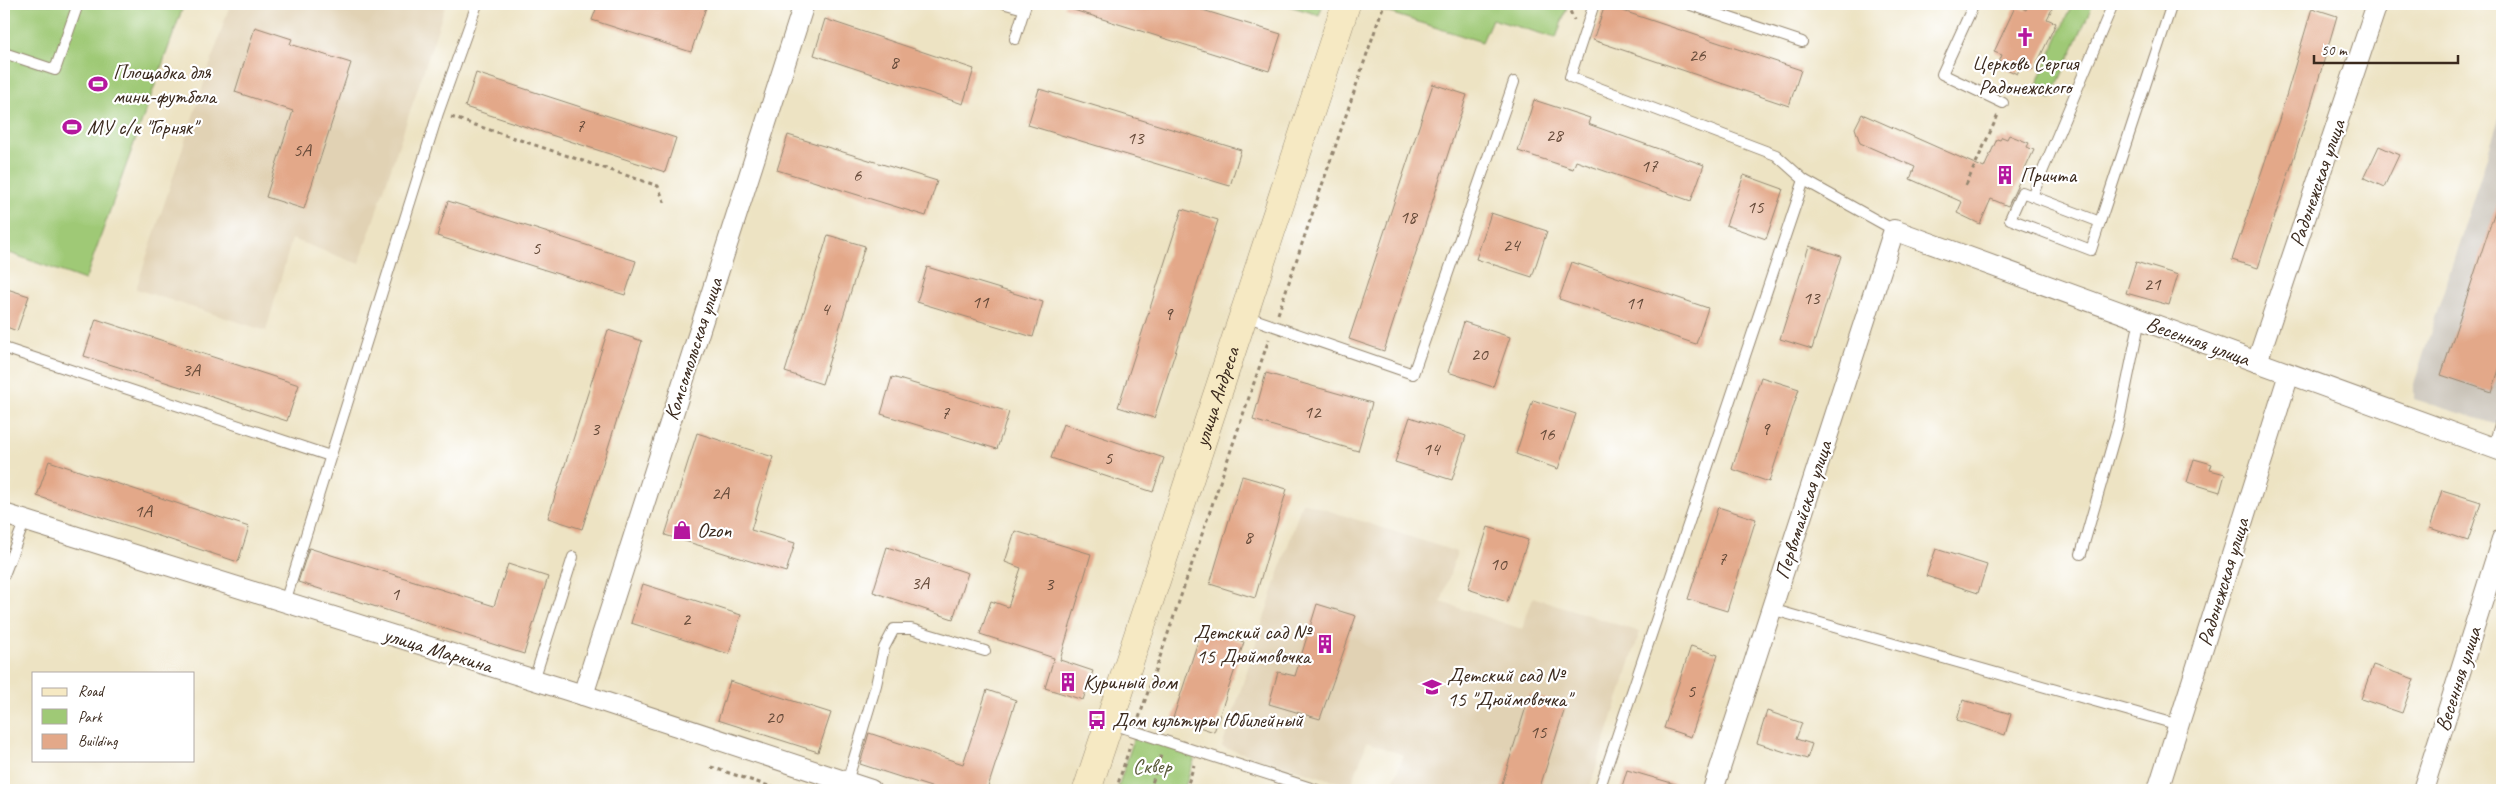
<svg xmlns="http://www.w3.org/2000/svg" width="2506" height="794" font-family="Caveat,sans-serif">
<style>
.built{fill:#e1d2b4}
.industrial{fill:#c9c3b8}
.green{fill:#9fc976;stroke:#6d7a4a}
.building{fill:#e3a889}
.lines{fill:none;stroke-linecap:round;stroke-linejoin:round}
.lane-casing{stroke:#948670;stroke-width:12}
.street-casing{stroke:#948670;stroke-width:22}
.secondary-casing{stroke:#948670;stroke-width:29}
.path{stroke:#948670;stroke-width:3;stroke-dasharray:4 4;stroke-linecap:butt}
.lane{stroke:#fff;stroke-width:10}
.street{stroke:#fff;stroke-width:20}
.secondary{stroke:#f6e9c3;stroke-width:28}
.labels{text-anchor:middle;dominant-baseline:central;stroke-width:4.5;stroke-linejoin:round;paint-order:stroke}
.number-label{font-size:19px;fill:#654a39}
.poi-label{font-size:21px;fill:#3b2a1e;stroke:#fff;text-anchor:start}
.street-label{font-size:21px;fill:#3b2a1e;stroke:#fff}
.park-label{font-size:21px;fill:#595a38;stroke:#fff}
</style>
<rect width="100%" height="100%" fill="#fff"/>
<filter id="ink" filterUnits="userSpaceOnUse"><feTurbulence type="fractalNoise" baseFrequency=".02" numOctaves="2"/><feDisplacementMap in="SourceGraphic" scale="10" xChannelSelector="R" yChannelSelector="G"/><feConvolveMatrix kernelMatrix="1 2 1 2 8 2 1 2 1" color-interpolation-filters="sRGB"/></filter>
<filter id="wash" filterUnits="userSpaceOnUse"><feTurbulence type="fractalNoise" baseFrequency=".0096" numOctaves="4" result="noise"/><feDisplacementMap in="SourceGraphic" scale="20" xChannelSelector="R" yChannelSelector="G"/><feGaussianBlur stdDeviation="1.12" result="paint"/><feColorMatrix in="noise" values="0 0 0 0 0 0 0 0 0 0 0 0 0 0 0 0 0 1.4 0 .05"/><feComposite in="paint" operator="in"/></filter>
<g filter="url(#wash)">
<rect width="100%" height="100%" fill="#ede3c3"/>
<!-- built -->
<g class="built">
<path d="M230 4H446L359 264 292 239 266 331 136 289Z"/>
<path d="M1302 502 1457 552 1441 602 1522 629 1533 597 1640 632 1589 790H1390L1404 755 1367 742 1351 786 1222 747Z"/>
</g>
<!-- industrial -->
<path class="industrial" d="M2502 109V426L2414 399V384Z"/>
<!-- green -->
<g class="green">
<path d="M4 4H184L85 280 4 251Z"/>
<path d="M1283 4H1323L1319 15Z"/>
<path d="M1379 4H1568L1556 38 1492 19 1482 42 1377 9Z"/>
<path d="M2072 4H2093L2051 99 2034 92Z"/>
<path d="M1135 736 1196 754 1184 790H1117Z"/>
</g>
<g id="blocks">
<!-- building -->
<g class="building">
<path d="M598 4H707L691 52 592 20Z"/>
<path d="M1065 4H1183L1281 34 1269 71 1064 7Z"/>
<path d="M2028 4H2041L2052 9 2047 19 2056 23 2034 70 2022 65 2017 74 1998 65 2002 55 1994 52 2016 5 2026 10Z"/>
<path d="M1605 5 1801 70 1789 106 1593 40Z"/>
<path d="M2312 8 2337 16 2311 105 2258 268 2232 260 2279 120Z"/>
<path d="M825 19 974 69 963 104 814 55Z"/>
<path d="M255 27 292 39 290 44 351 63 304 209 266 197 293 111 235 92Z"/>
<path d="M476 73 676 138 665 172 465 107Z"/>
<path d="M1433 84 1467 95 1384 351 1349 339Z"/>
<path d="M1039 89 1241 150 1230 186 1028 125Z"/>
<path d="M1534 100 1590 118 1588 124 1704 165 1691 201 1576 161 1573 169 1518 151Z"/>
<path d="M1862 114 1984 168 1997 139 2000 140 2002 137 2007 139 2009 135 2029 143 2027 147 2034 150 2008 206 1991 199 1980 224 1957 213 1962 202 1910 179 1915 167 1860 143 1855 128Z"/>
<path d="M788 135 937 181 926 216 777 170Z"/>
<path d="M2379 146 2399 155 2384 187 2364 178Z"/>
<path d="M1744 175 1783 189 1766 239 1726 225Z"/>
<path d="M2499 199H2502V360L2492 392 2441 375Z"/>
<path d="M448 201 636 261 625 295 437 236Z"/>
<path d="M1182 209 1218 220 1154 418 1118 407Z"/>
<path d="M1491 213 1547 231 1532 277 1476 259Z"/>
<path d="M828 235 865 246 822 384 785 372Z"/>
<path d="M1809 246 1841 256 1812 349 1780 339Z"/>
<path d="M1572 262 1708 308 1696 344 1559 299Z"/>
<path d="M2136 262 2178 275 2169 305 2126 293Z"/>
<path d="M927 267 1043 302 1033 337 917 302Z"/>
<path d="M4 288 29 296 17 331 4 326Z"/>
<path d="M96 319 299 385 287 421 84 356Z"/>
<path d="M1464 322 1510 337 1493 387 1448 372Z"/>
<path d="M608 330 642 341 582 529 548 518Z"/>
<path d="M1266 373 1372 403 1358 451 1253 420Z"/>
<path d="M892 377 1009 412 997 449 881 414Z"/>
<path d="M1761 377 1799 389 1769 482 1732 469Z"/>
<path d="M1533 400 1576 414 1558 469 1516 454Z"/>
<path d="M1410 417 1466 436 1452 480 1395 462Z"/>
<path d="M1063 424 1164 458 1153 492 1051 458Z"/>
<path d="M697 433 773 457 751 530 795 543 786 572 665 535Z"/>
<path d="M2194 459 2212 464 2210 470 2225 474 2220 492 2187 482Z"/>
<path d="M49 461 249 527 238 562 37 496Z"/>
<path d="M1242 476 1287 489 1255 598 1210 584Z"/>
<path d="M2442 490 2481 502 2468 541 2430 528Z"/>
<path d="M1718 507 1756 519 1727 611 1688 599Z"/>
<path d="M1488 527 1528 540 1507 602 1468 589Z"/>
<path d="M1015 531 1091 554 1060 660 1093 671 1083 700 1045 688 1054 658 980 634 991 601 1008 607 1021 568 1005 562Z"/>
<path d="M887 547 968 573 953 619 873 592Z"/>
<path d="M309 548 494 606 508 564 548 577 524 654 298 582Z"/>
<path d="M1936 549 1987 565 1978 593 1926 576Z"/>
<path d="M643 584 741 615 729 654 631 623Z"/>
<path d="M1317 604 1356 616 1320 719 1269 704 1278 672 1295 676Z"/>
<path d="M1202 629 1244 642 1214 732 1173 718Z"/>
<path d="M1691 646 1718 655 1691 737 1664 728Z"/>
<path d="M2373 665 2414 679 2402 713 2361 699Z"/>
<path d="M730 681 831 713 818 752 718 720Z"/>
<path d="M987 690 1016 700 987 790H940L860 764 869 733 963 764Z"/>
<path d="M1530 694 1566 705 1539 790H1500Z"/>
<path d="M1963 700 2011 714 2005 735 1957 720Z"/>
<path d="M1767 711 1802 723 1796 739 1812 744 1807 759 1757 743Z"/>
<path d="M1627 770 1682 786 1681 790H1621Z"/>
</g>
</g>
</g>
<g filter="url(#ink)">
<use href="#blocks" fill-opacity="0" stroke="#948670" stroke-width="1"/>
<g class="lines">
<!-- lane casing -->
<g class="lane-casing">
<g id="lane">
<path d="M1006 4 1024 9"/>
<path d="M1594 4 1570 77 1776 155 1804 180 1894 230"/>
<path d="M1688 4 1802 42"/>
<path d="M1974 4 1942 74 2003 103"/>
<path d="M2113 4 2032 196 2100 222 2171 7 2163 4"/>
<path d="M1015 39 1026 4"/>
<path d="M4 53 55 70 78 4"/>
<path d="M2032 196 2022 192 2010 219 2091 250 2100 222"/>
<path d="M1245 316 1413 374 1514 82"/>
<path d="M4 348 330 456"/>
<path d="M2493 448 2502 418"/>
<path d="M2081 554 2119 421 2140 319"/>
<path d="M4 575 25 520"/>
<path d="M285 602 438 113 477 4"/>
<path d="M1771 609 2179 725"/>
<path d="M534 680 573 557"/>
<path d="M1109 723 1317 790"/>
<path d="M847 782 876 685 884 648 894 629H911L985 651"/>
<path d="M1599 790 1804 180"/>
</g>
</g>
<!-- street casing -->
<g class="street-casing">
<g id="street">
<path d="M2257 362 2377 4"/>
<path d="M4 514 583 695 871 790"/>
<path d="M583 695 804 4"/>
<path d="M1713 790 1894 230 2502 451"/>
<path d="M2158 790 2289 374"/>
<path d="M2423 790 2502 539"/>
</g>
</g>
<!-- secondary casing -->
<g class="secondary-casing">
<g id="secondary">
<path id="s1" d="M1087 790 1346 4"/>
</g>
</g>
<!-- path -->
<g class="path">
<path d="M1463 4 1471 7 1472 4"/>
<path d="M1567 4 1574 20"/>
<path d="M451 117 658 186 665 204"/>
<path d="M1966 185 1998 115"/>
<path d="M1278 314 1384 4"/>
<path d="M1139 718 1269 339"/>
<path d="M711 767 781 790"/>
<path d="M1116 790 1131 743"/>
<path d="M1150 790 1161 755"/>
<path d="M1186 790 1194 765"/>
</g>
<!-- lane -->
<use href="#lane" class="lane"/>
<!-- street -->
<use href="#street" class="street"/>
<!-- secondary -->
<use href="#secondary" class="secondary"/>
</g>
</g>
<!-- icons -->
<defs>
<g id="church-bare" transform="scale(1.5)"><path d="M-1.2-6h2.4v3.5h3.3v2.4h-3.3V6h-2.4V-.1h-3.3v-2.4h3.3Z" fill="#b5179e" stroke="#fff" stroke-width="2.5" paint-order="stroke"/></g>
<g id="stadium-bare" transform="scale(1.5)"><path d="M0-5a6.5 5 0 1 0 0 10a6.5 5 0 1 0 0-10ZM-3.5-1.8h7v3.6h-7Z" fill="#b5179e" stroke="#fff" stroke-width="2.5" paint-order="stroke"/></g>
<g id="building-bare" transform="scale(1.5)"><path d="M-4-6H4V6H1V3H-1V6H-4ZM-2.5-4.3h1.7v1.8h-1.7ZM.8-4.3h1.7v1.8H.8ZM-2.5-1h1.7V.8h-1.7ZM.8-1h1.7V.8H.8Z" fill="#b5179e" stroke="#fff" stroke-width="2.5" paint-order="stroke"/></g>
<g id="shop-bare" transform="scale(1.5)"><path d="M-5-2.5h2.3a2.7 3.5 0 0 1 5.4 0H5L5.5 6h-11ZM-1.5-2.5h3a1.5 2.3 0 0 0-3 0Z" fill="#b5179e" stroke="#fff" stroke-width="2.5" paint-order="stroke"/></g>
<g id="school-bare" transform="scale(1.5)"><path d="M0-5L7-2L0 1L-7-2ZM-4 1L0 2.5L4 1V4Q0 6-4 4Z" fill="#b5179e" stroke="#fff" stroke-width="2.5" paint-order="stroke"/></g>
<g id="bus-bare" transform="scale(1.5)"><path d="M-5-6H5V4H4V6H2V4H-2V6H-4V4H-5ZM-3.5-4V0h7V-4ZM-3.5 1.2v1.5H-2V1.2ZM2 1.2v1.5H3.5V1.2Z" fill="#b5179e" stroke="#fff" stroke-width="2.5" paint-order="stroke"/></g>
</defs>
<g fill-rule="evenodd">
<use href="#church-bare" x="2025" y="37"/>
<use href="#stadium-bare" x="98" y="84"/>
<use href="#stadium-bare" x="72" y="127"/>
<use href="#building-bare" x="2005" y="175"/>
<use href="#shop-bare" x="682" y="530"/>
<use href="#building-bare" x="1325" y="644"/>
<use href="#building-bare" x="1068" y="682"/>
<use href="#school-bare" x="1432" y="687"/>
<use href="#bus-bare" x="1097" y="720"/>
</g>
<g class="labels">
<!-- number labels -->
<g class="number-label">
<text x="1697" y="55">26</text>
<text x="894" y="62">8</text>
<text x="580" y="126">7</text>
<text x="1554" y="135">28</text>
<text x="1135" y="138">13</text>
<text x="302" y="150">5А</text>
<text x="1649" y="166">17</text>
<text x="857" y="175">6</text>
<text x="1755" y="207">15</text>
<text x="1408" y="217">18</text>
<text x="1511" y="245">24</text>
<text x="536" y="248">5</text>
<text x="2152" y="284">21</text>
<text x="1811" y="298">13</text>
<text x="980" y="302">11</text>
<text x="1634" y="303">11</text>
<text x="825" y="309">4</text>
<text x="1168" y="314">9</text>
<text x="1479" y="354">20</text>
<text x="191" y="370">3А</text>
<text x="1312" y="412">12</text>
<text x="945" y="413">7</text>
<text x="595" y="429">3</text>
<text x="1765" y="429">9</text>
<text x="1546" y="434">16</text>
<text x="1431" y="449">14</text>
<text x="1108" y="458">5</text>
<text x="720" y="493">2А</text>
<text x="143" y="511">1А</text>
<text x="1248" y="537">8</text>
<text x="1722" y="559">7</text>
<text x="1498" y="564">10</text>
<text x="920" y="583">3А</text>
<text x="1049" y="584">3</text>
<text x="395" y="594">1</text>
<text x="686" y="619">2</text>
<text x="1691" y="691">5</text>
<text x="774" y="717">20</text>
<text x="1538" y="732">15</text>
</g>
<!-- poi labels -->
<g class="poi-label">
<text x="2025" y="63" text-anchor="middle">Церковь Сергия<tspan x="2025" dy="24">Радонежского</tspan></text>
<text x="113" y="72">Площадка для<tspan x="113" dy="24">мини-футбола</tspan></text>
<text x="87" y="127">МУ с/к "Горняк"</text>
<text x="2020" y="175">Причта</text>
<text x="697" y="530">Ozon</text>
<text x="1310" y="632" text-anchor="end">Детский сад №<tspan x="1310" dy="24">15 Дюймовочка</tspan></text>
<text x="1447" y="675">Детский сад №<tspan x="1447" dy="24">15 "Дюймовочка"</tspan></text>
<text x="1083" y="682">Куриный дом</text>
<text x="1112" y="720">Дом культуры Юбилейный</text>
</g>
<!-- street labels -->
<g class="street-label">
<text transform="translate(2317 183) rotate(-71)">Радонежская улица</text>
<text transform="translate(2198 341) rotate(20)">Весенняя улица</text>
<text transform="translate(693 349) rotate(-72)">Комсомольская улица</text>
<text stroke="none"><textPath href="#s1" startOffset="414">улица Андреса</textPath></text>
<text transform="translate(1803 510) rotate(-72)">Первомайская улица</text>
<text transform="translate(2223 582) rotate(-73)">Радонежская улица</text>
<text transform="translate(438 650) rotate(17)">улица Маркина</text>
<text transform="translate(2458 679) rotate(-72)">Весенняя улица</text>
</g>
<!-- park labels -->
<g class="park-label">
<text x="1152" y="766">Сквер</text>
</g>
</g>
<!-- margin -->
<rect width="2506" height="794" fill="none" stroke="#fff" stroke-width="20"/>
<!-- legend -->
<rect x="32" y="672" width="162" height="90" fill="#ffffff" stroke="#b1aaa5"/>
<rect x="42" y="688" width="25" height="8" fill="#f6e9c3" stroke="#b1aaa5"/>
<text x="78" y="696" font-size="15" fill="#3b2a1e">Road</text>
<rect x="42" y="709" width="25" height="15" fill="#9fc976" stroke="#b1aaa5"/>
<text x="78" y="722" font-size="15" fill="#3b2a1e">Park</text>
<rect x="42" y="734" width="25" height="15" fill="#e3a889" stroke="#b1aaa5"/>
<text x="78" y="746" font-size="15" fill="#3b2a1e">Building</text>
<!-- scale -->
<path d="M2314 55v8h144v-8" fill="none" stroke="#3b2a1e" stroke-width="2.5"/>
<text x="2321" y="55" font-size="15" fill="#3b2a1e" stroke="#ffffff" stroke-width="4" paint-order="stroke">50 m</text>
</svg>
